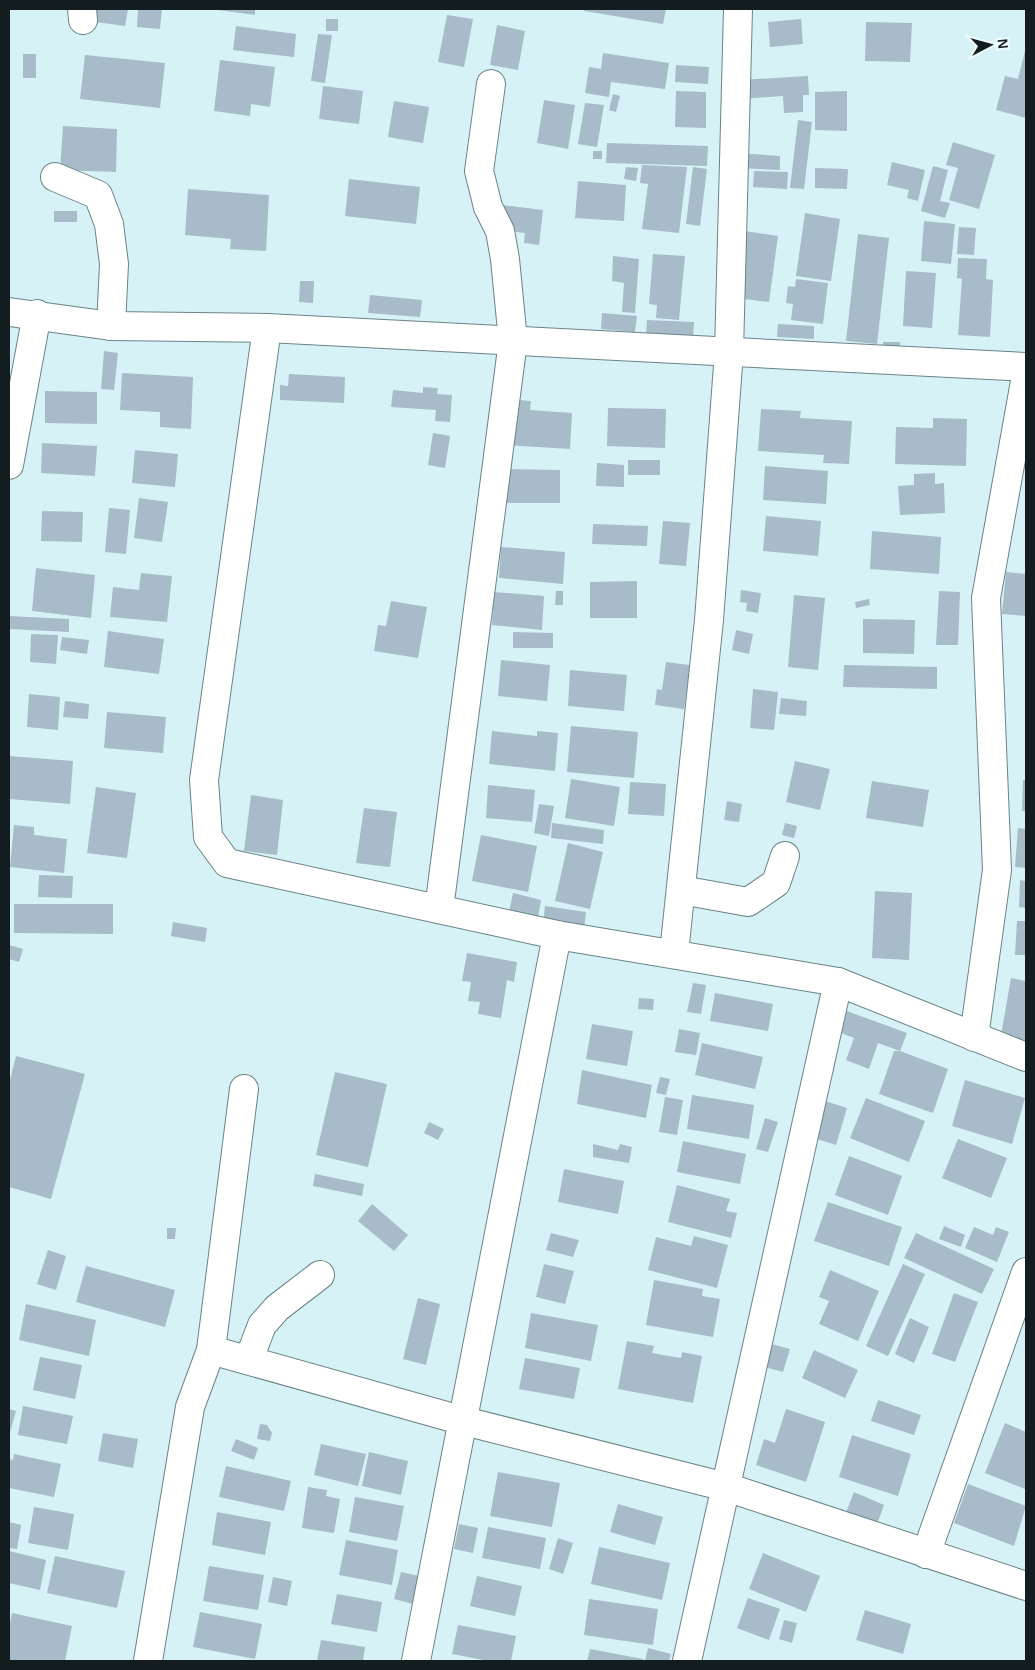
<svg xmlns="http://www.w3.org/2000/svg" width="1035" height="1670" font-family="Helvetica,sans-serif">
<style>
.building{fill:#a7bcc8}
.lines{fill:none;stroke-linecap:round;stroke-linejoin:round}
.minor-casing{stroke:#6a8387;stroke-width:30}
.minor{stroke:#fff;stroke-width:28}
</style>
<rect width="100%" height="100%" fill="#d7f2f7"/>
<!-- building -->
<g class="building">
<path d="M97 9H128L125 26 95 22Z"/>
<path d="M138 9H162L160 29 137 27Z"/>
<path d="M210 9H255V15Z"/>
<path d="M584 9H666L663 24 584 11Z"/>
<path d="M447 15 473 19 464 67 438 62Z"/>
<rect x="326" y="19" width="12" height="12"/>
<path d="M801 19 803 44 770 47 768 22Z"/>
<path d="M866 22 912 23 910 62 865 61Z"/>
<path d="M497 25 525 31 518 70 490 65Z"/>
<path d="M236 26 296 34 294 57 233 50Z"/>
<path d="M318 34 332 35 325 83 311 81Z"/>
<path d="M1026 47V118L996 110 1005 76 1018 79Z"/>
<path d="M603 53 669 63 665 89 611 82 609 97 585 93 589 67 601 69Z"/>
<rect x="23" y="54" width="13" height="24"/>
<path d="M85 55 165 63 160 108 80 99Z"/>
<path d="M220 60 275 67 270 107 251 104 250 116 214 111Z"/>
<path d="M676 65 709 67 708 84 675 82Z"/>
<path d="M808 76 809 95H803V112L784 113 783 96 741 99 740 80Z"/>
<path d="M323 86 363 91 359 124 319 119Z"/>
<path d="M676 91 706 92V128L675 127Z"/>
<path d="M847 91V131L815 130V92Z"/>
<path d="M613 94 620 96 616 112 609 110Z"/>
<path d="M544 100 575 105 568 149 537 143Z"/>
<path d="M394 101 429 107 423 143 388 137Z"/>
<path d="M585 103 604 105 597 147 578 144Z"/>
<path d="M798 120 812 122 804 189 790 188Z"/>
<path d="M63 126 117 129 116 172 60 170Z"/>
<path d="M953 142 995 155 979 209 949 200 958 168 946 165Z"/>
<path d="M607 143 708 146 707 166 606 163Z"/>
<rect x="593" y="151" width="9" height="8"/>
<path d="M738 153 780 156V170L738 168 748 171 745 184 734 182 738 168Z"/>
<path d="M892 162 925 170 918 201 907 198 909 190 887 185Z"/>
<path d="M642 165 687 167 679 233 642 229 648 184 640 183Z"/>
<path d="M933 166 948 170 940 201 950 203 945 218 921 211Z"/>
<path d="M626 167 638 168 636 181 624 179Z"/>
<path d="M693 167 707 169 700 226 686 224Z"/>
<path d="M815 168 848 169 847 189 815 188Z"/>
<path d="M754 171 788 172 787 189 753 187Z"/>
<path d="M349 179 420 187 416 224 345 216Z"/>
<path d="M578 181 626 185 624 221 575 218Z"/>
<path d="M188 189 269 195 266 251 230 249 231 239 185 235Z"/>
<path d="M503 205 543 210 539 245 524 243 525 233 500 230Z"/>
<rect x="54" y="211" width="23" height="11"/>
<path d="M805 213 840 219 831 281 796 276Z"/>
<path d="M924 221 955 224 951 264 921 261Z"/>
<path d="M959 227 976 228 974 255 957 254Z"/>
<path d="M745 231 778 236 769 302 736 298Z"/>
<path d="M858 234 889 238 877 344 846 341Z"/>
<path d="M653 254 685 256 679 320 656 318 657 305 649 304Z"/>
<path d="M613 256 639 259 635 313 622 312 624 283 612 281Z"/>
<path d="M958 258 987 259 986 279 993 280 990 337 958 335 962 279 957 278Z"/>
<path d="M906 271 936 273 932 328 903 326Z"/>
<path d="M796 279 828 283 823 324 791 320 793 304 786 303 788 286 795 287Z"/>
<path d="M300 281H314L313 303 299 302Z"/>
<path d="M370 295 422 300 420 317 368 313Z"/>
<path d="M602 313 637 316 635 332 601 329Z"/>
<path d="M647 320 694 322 693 339 646 337Z"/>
<path d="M778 324 814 326V339L777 337Z"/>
<path d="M883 342H900L901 356 884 357Z"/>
<path d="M104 351 118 353 114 390 101 389Z"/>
<path d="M122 373 193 377 191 429 160 427V412L120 410Z"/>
<path d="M289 374 345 377 344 403 280 400V385L288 386Z"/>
<path d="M423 387 438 388 437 394 452 395 450 422 435 421 436 410 391 407 393 390 423 393Z"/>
<path d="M45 391 97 392V424L45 423Z"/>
<path d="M508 399 531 401 530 410 572 413 570 449 505 445Z"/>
<path d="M608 408 666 409 665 448 607 446Z"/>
<path d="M761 409 801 411 800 418 852 421 849 464 823 463 824 455 758 451Z"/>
<path d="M933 418 967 419 966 466 895 464 896 427 933 428Z"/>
<path d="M433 433 450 436 445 468 428 465Z"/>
<path d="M42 443 97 446 95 476 41 473Z"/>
<path d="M135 450 178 454 175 487 132 483Z"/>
<rect x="628" y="460" width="32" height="15"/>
<path d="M597 463 624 465V487L596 486Z"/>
<path d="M765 466 828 471 826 504 763 500Z"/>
<path d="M507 469 560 470V503H506Z"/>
<path d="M935 473V484L944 483 945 513 900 515 898 486 914 485V474Z"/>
<path d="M139 498 168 502 162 542 134 538Z"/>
<path d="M109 508 130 510 126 554 105 552Z"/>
<path d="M42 511 83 512 82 542 41 541Z"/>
<path d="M766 516 821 521 818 556 763 551Z"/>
<path d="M663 521 690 523 686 566 659 564Z"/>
<path d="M593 524 648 526 647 546 592 544Z"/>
<path d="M872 531 941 537 939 574 870 569Z"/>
<path d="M501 547 565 552 563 584 499 578Z"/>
<path d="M36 568 95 575 91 618 32 611Z"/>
<path d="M1006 572 1026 574V616L1002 614Z"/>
<path d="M141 573 172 576 167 622 110 617 113 587 139 590Z"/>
<path d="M637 581V618H590V582Z"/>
<path d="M741 590 761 593 758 613 746 611 747 603 740 602Z"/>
<path d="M556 591H563V605H555Z"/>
<path d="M939 591 960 592 958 645H936Z"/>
<path d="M494 592 544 596 542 630 492 625Z"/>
<path d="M794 595 825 598 818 670 788 667Z"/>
<path d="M869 599 870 605 856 608 855 602Z"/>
<path d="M391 601 427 607 418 658 374 651 378 625 386 626Z"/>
<path d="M9 616 69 619V632L9 629Z"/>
<path d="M863 619 915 620 914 654 863 653Z"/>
<path d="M736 630 753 634 749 654 732 650Z"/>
<path d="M108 631 164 639 159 674 104 667Z"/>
<path d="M513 632 553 633V648H513Z"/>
<path d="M31 634 58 635 56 664 30 662Z"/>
<path d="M62 637 89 640 87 654 60 650Z"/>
<path d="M501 660 550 665 547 701 498 696Z"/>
<path d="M666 662 690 665 684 709 655 705 657 689 662 690Z"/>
<path d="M844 665 937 667V689L843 687Z"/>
<path d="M570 670 627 675 624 711 568 706Z"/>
<path d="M753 689 778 692 774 730 750 728Z"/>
<path d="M29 694 60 697 58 730 27 727Z"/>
<path d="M781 698 807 701 806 716 779 714Z"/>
<path d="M65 701 89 704 88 719 63 717Z"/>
<path d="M107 712 166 717 163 753 104 748Z"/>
<path d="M571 726 638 732 634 778 567 772Z"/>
<path d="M492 731 537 736V731L558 733 555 771 489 764Z"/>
<path d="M9 756 73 761 70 804 9 799Z"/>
<path d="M795 761 830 769 820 810 786 802Z"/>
<path d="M571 779 620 787 614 826 565 818Z"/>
<path d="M1023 780H1026V811H1022Z"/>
<path d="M872 781 929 790 923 827 866 818Z"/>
<path d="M630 782 666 784 664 816 628 814Z"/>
<path d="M488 785 535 790 532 822 486 818Z"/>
<path d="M96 787 136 793 127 858 87 853Z"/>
<path d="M251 795 283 800 277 855 244 851Z"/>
<path d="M727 801 742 804 739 822 724 820Z"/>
<path d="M539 804 554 806 549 836 534 833Z"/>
<path d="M364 808 397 812 390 867 356 863Z"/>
<path d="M552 823 604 830 603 844 551 838Z"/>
<path d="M785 823 797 826 794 838 782 835Z"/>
<path d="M14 825 34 827V835L67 839 64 873 10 867Z"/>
<path d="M1018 828 1026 829V868L1015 867Z"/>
<path d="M481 835 537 846 528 892 472 881Z"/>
<path d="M568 843 603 852 590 909 555 901Z"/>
<path d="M39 875 73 876 72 898 38 897Z"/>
<path d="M1020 880 1026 881V908L1019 907Z"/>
<path d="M875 891 912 893 909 960 872 958Z"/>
<path d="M513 893 541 900 537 923 508 917Z"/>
<path d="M14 904H113V934L14 933Z"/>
<path d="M545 906 586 912 584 930 543 924Z"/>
<path d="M1017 921H1026V955H1015Z"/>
<path d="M173 922 207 928 205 942 171 936Z"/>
<path d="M9 945 23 949 19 962 9 959Z"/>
<path d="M467 953 517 962 514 982 507 980 501 1018 478 1014 480 1002 468 1001 471 982 462 981Z"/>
<path d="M1011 978 1026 981V1040L1001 1035Z"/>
<path d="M693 983 706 985 701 1014 687 1012Z"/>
<path d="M715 993 773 1004 768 1031 710 1021Z"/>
<path d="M639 998 654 999 653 1010 638 1009Z"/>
<path d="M844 1010 907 1033 900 1051 948 1069 933 1113 879 1094 894 1051H900L878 1043 869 1069 846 1060 854 1038 836 1031Z"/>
<path d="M592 1024 633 1031 627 1066 586 1059Z"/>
<path d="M679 1029 700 1033 696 1055 675 1052Z"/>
<path d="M702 1043 763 1057 755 1089 695 1075Z"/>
<path d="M16 1056 85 1074 51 1199 9 1187V1084Z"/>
<path d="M582 1070 652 1085 646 1118 577 1104Z"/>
<path d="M335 1072 387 1084 368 1167 316 1155Z"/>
<path d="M660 1077 670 1079 666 1095 656 1093Z"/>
<path d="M965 1080 1025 1098 1012 1144 952 1126Z"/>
<path d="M692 1095 754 1105 749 1139 687 1129Z"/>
<path d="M665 1097 683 1100 677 1135 659 1132Z"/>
<path d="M866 1098 925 1121 909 1162 850 1138Z"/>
<path d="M825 1101 847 1108 836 1145 814 1138Z"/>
<path d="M765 1118 778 1122 768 1152 756 1149Z"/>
<path d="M429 1122 444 1129 438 1140 424 1133Z"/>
<path d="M958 1139 1007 1158 991 1198 942 1178Z"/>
<path d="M683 1141 746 1154 740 1184 677 1172Z"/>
<path d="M593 1144 618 1150 620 1144 632 1147 629 1163 593 1157Z"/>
<path d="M849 1156 902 1176 888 1215 835 1195Z"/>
<path d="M564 1169 624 1181 618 1214 558 1202Z"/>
<path d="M315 1174 364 1184 362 1196 313 1186Z"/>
<path d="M677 1185 730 1199 726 1211 737 1213 731 1238 668 1222Z"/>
<path d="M828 1202 902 1227 889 1266 814 1241Z"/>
<path d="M372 1204 408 1235 394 1251 358 1221Z"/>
<path d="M944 1226 965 1235 961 1247 939 1239Z"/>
<path d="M974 1227 993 1235 996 1227 1009 1232 997 1262 965 1248Z"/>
<path d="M167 1228H176L175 1239H167Z"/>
<path d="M551 1233 579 1240 573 1257 546 1250Z"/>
<path d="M916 1233 994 1269 982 1294 904 1258Z"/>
<path d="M694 1236 728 1245 717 1288 648 1270 656 1237 691 1246Z"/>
<path d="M48 1250 66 1256 56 1290 37 1284Z"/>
<path d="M544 1264 574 1271 565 1304 536 1297Z"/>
<path d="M903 1264 925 1274 888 1356 866 1346Z"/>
<path d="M86 1266 175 1290 165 1327 76 1302Z"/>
<path d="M830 1270 879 1291 858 1341 819 1324 829 1301 819 1297Z"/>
<path d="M654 1280 703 1289 702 1296 720 1299 713 1337 646 1325Z"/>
<path d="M954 1293 978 1302 955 1362 932 1354Z"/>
<path d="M418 1298 440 1304 426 1365 403 1359Z"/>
<path d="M26 1304 96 1320 89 1356 19 1340Z"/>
<path d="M531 1313 598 1325 591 1361 525 1348Z"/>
<path d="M910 1318 929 1327 914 1363 895 1354Z"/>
<path d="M627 1341 654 1346 652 1353 681 1358 682 1352 702 1356 693 1403 618 1389Z"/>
<path d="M768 1343 790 1349 783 1372 761 1366Z"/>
<path d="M814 1350 858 1370 845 1398 802 1378Z"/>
<path d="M40 1357 82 1365 75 1399 33 1390Z"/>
<path d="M525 1358 580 1368 574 1399 519 1389Z"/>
<path d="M878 1400 921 1415 914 1435 871 1421Z"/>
<path d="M23 1406 73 1416 67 1444 18 1435Z"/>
<path d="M9 1409 16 1411 9 1436Z"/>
<path d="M786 1409 825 1422 806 1482 756 1465 764 1439 775 1443Z"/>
<path d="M1005 1423 1026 1432 1025 1489 985 1473Z"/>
<path d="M260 1424 267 1425 272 1433 270 1441 257 1439Z"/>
<path d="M103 1433 138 1439 133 1468 98 1461Z"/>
<path d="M852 1435 911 1454 898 1496 839 1477Z"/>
<path d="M236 1439 258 1448 254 1460 231 1451Z"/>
<path d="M321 1444 366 1454 358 1486 314 1475Z"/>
<path d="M369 1452 408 1461 401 1495 362 1486Z"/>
<path d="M14 1454 61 1464 54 1497 9 1488V1459L13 1460Z"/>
<path d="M226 1466 291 1481 284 1511 219 1497Z"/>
<path d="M498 1472 560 1483 552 1527 490 1516Z"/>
<path d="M968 1484 1026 1506 1014 1546 954 1523Z"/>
<path d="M308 1487 327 1490 326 1496 340 1499 334 1533 302 1528Z"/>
<path d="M854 1492 884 1505 876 1527 845 1515Z"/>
<path d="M355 1497 404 1506 397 1541 349 1532Z"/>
<path d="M618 1504 663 1517 655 1545 610 1532Z"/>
<path d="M34 1507 74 1514 68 1550 28 1543Z"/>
<path d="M217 1512 271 1522 265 1555 212 1545Z"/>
<path d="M9 1522 21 1525 17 1549 9 1548Z"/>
<path d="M459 1524 478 1528 473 1553 454 1549Z"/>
<path d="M488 1527 546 1538 540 1569 482 1558Z"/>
<path d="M558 1538 573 1543 563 1574 549 1569Z"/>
<path d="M346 1540 398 1550 392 1585 339 1575Z"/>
<path d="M599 1547 670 1563 662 1600 591 1584Z"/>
<path d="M9 1551 46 1560 40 1590 9 1583Z"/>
<path d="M763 1553 820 1576 806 1612 749 1589Z"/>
<path d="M55 1556 125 1571 117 1608 47 1593Z"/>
<path d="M209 1566 264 1575 258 1610 203 1601Z"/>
<path d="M401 1572 419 1576 413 1604 394 1599Z"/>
<path d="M477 1576 522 1586 515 1616 470 1606Z"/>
<path d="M273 1577 292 1581 287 1606 268 1602Z"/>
<path d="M337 1594 382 1602 377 1632 331 1624Z"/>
<path d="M748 1598 780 1609 769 1640 737 1628Z"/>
<path d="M589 1599 658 1609 653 1645 584 1635Z"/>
<path d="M865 1610 911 1624 903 1654 856 1640Z"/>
<path d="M200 1612 262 1624 255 1659 193 1647Z"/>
<path d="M12 1613 72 1626 65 1661H9V1629Z"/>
<path d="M784 1620 797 1623 792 1643 779 1639Z"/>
<path d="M458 1625 516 1636 511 1661H489L452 1654Z"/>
<path d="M321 1640 365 1647 363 1661H317Z"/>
<path d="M648 1648 671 1654 669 1661H645Z"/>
<path d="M590 1649 643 1659V1661H587Z"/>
</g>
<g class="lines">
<!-- minor casing -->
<g class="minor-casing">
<g id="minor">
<path d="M82 9 83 20"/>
<path d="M55 177 98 195 109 224 114 264 111 326"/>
<path d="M9 312 111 326 267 328 1026 367"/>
<path d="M267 328 204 780 208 837 227 863 557 935"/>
<path d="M9 465 37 314"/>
<path d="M681 890 748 902 776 883 785 856"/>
<path d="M439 909 513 341 505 259 500 231 488 207 479 171 491 84"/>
<path d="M674 953 709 620 729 352 738 9"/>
<path d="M974 1037 997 870 986 598 1026 376"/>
<path d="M244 1089 211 1350 464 1421 726 1487 1026 1586"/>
<path d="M249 1359 262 1325 277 1308 320 1275"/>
<path d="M926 1554 1026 1272"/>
<path d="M148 1661 190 1407 211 1350"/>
<path d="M416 1661 557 935 838 982 1026 1057"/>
<path d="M687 1661 838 982"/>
</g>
</g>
<!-- minor -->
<use href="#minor" class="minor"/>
</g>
<!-- border -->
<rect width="1035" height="1670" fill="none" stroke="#131d1f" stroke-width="20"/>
<!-- north arrow -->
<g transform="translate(990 45) rotate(84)" stroke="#f1fcfe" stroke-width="4" paint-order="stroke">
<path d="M0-4L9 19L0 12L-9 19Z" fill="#131d1f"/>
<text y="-8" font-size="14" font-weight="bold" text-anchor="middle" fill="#131d1f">N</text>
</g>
</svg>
